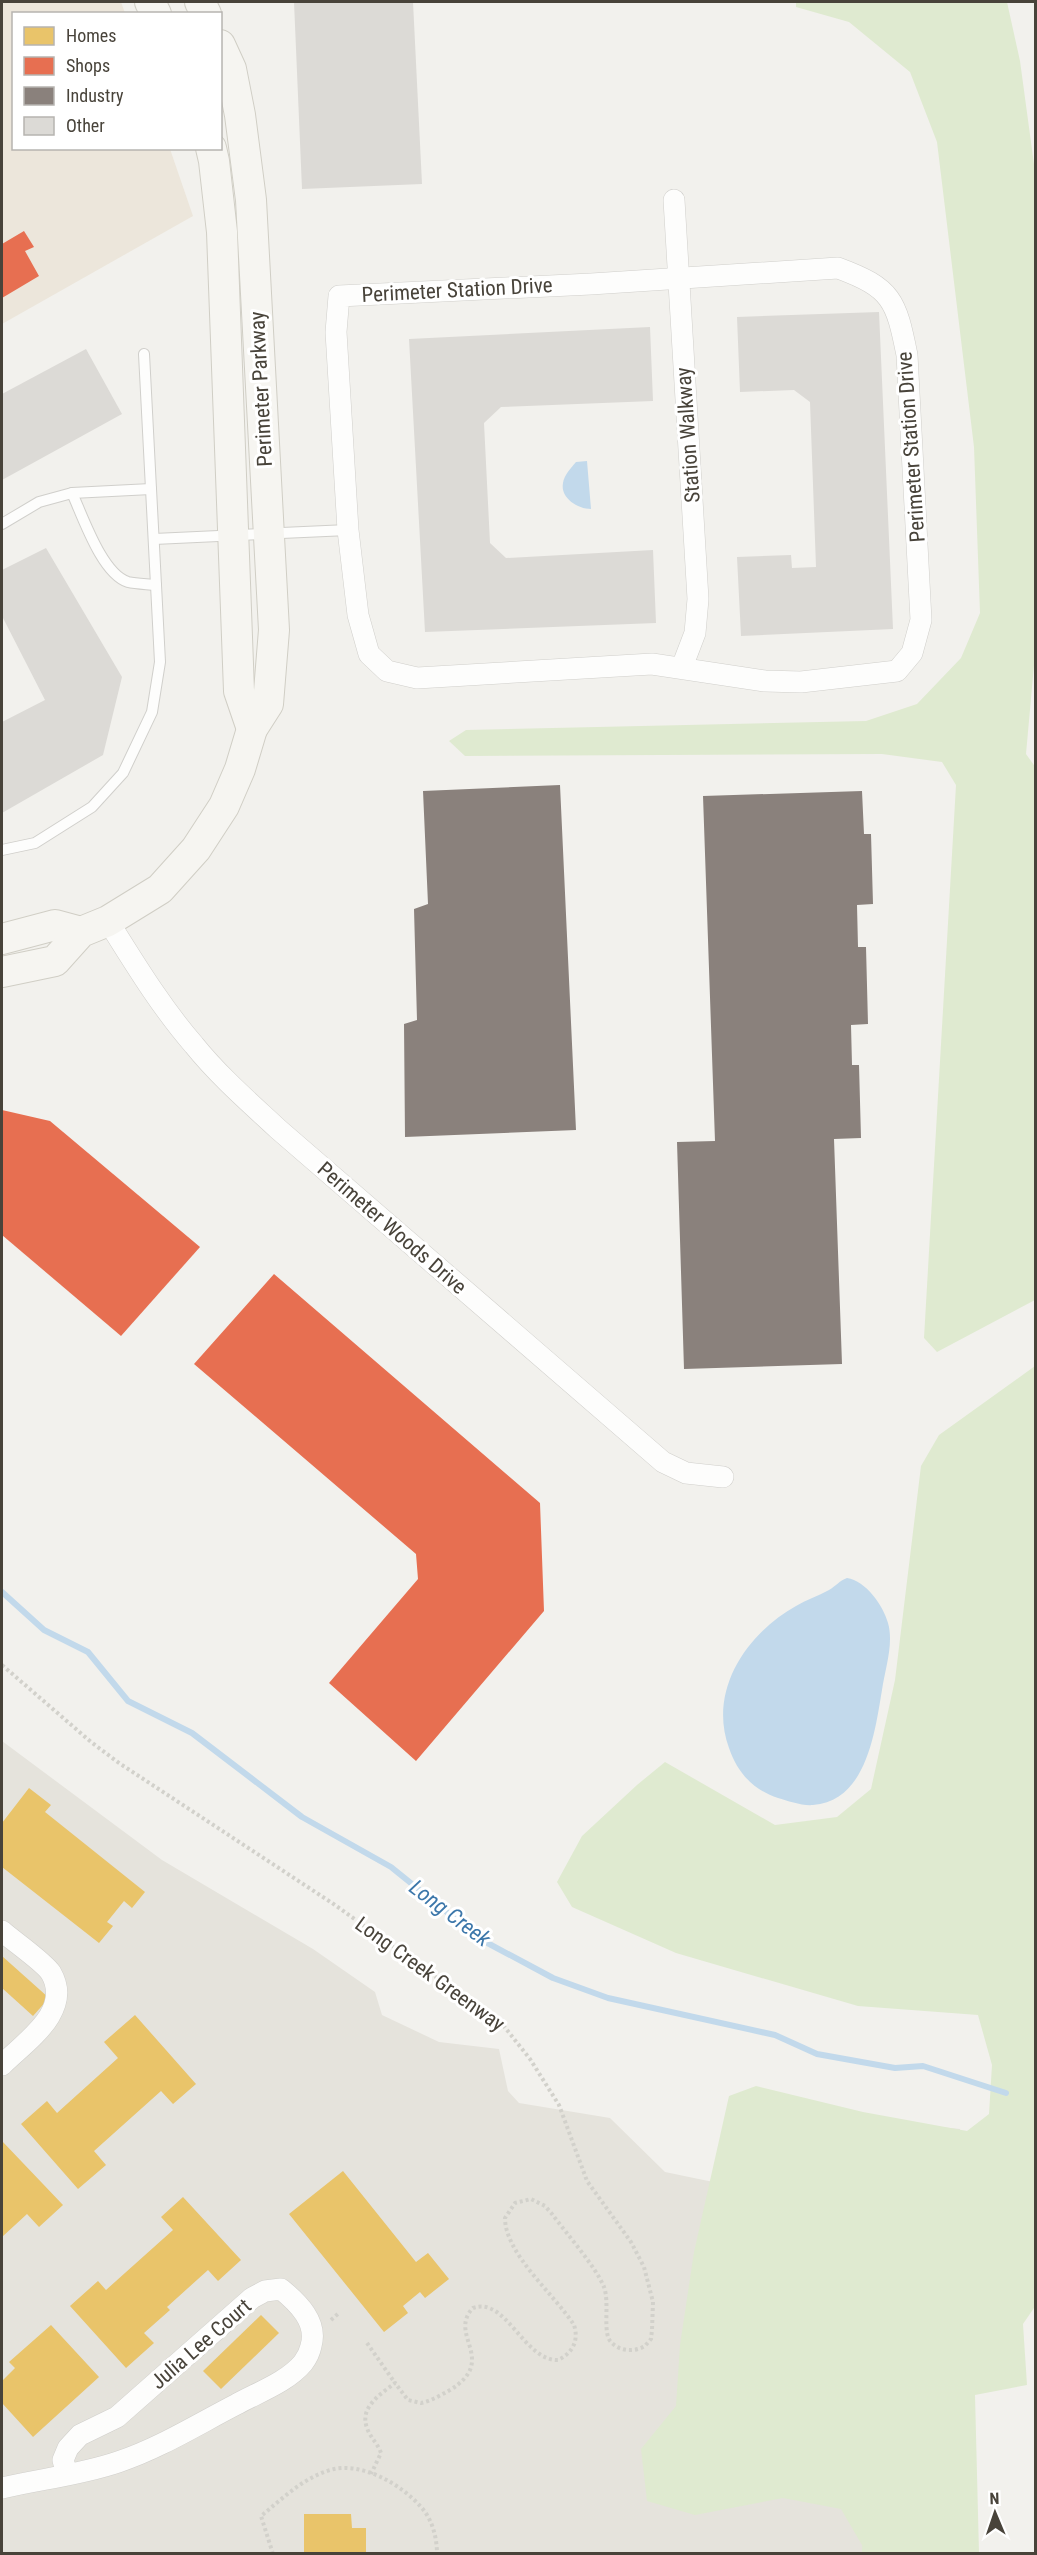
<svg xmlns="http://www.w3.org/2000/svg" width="1037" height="2555" font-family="'Roboto Condensed',sans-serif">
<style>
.residential{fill:#e5e3dc}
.commercial{fill:#ece6db}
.green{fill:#dfead0}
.water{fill:#c2d9eb}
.homes{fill:#e9c46a}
.shops{fill:#e76f51}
.industry{fill:#8a817c}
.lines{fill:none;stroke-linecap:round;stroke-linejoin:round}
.stream{stroke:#c2d9eb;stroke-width:6}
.building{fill:#dcdad6}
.lane-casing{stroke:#d0cfcb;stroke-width:12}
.street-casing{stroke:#d0cfcb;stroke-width:22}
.secondary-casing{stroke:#d0cec5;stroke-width:32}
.path{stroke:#d2d1cb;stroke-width:4;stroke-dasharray:3 3;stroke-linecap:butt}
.lane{stroke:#fdfdfc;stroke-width:10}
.street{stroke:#fdfdfc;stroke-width:21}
.secondary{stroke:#f6f5f1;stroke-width:30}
.labels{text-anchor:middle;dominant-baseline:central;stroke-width:6;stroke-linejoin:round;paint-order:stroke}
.street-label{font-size:21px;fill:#48433a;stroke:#fff}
.water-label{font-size:22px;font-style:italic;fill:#3c77aa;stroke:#fff}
</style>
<rect width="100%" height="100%" fill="#f2f1ed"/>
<!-- residential -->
<path class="residential" d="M2 1741 162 1860 313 1949 375 1992 382 2015 439 2042 499 2049 508 2091 519 2103 610 2118 665 2172 796 2199 851 2118 960 2129 970 2553H2Z"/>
<!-- commercial -->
<path class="commercial" d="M2 2H121L125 13 14 14V148L170 149 193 216 2 324Z"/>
<!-- green -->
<g class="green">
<path d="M796 2H1007L1020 61 1036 179V643L1026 754 1036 768 1035 1300 937 1352 924 1338 956 785 942 762 882 754 465 756 449 741 466 730 866 721 917 704 961 658 980 613 974 447 937 142 910 72 849 22 796 7Z"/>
<path d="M1035 1366 1036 2305 1023 2324 1027 2385 975 2395 979 2553H862V2545L841 2509 783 2498 695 2515 647 2501 641 2449 676 2406 680 2345 694 2252 729 2096 756 2086 863 2112 967 2131 989 2114 992 2065 978 2015 858 2006 676 1953 572 1907 557 1882 582 1836 637 1785 665 1762 775 1825 837 1817 871 1789 895 1680 921 1466 939 1435Z"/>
</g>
<!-- water -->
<g class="water">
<path d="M587 461 591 509C578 509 560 498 563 483 564 475 571 468 576 462Z"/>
<path d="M847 1578C866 1581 883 1605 888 1623 894 1644 885 1669 882 1690 875 1731 867 1801 813 1805 802 1806 788 1801 778 1798 753 1790 737 1772 729 1748 708 1691 746 1634 796 1606 806 1600 818 1596 829 1590 836 1586 839 1581 847 1578Z"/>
</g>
<!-- homes -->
<g class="homes">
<path d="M29 1788 51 1805 45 1812 145 1892 132 1908 124 1901 107 1922 113 1926 99 1943 2 1867V1823Z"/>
<path d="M2 1956 49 1998 33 2016 2 1988Z"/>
<path d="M135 2015 196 2084 173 2104 161 2091 94 2151 106 2165 78 2189 21 2124 47 2101 57 2113 118 2058 104 2042Z"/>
<path d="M2 2141 63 2205 39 2227 27 2214 2 2237Z"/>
<path d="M343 2171 416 2262 428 2253 449 2279 425 2298 420 2292 403 2306 408 2313 384 2332 289 2214Z"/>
<path d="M183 2197 241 2260 218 2281 208 2270 167 2307 170 2310 144 2333 154 2343 126 2368 70 2306 98 2281 106 2290 173 2230 161 2217Z"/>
<path d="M261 2315 279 2333 221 2389 203 2371Z"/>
<path d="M51 2325 99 2377 33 2437 2 2403V2381L15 2368 9 2362Z"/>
<path d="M304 2514H351L352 2528H366V2554H304Z"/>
</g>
<!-- shops -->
<g class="shops">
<path d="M24 231 34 247 25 251 39 276 2 298V244Z"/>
<path d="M2 1110 50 1121 200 1247 121 1336 2 1235Z"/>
<path d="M274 1274 540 1503 544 1611 416 1761 329 1683 418 1579 416 1554 194 1364Z"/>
</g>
<!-- industry -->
<g class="industry">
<path d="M560 785 576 1130 405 1137 404 1024 417 1020 414 909 428 904 423 791Z"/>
<path d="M862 791 864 834H871L873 904 857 905 858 947H866L868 1024 851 1025 852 1065H859L861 1138 834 1139 842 1364 684 1369 677 1142 715 1141 703 796Z"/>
</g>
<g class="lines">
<!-- stream -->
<path class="stream" d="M2 1592 44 1630 88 1652 128 1701 192 1733 302 1817 391 1867 480 1939 553 1978 608 1998 775 2035 817 2054 895 2068 923 2066 1006 2093"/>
</g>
<!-- building -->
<g class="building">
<path d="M294 2H413L422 184 302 189Z"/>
<path d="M879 312 893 629 741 636 737 557 791 555 792 568 816 567 810 402 794 390 740 392 737 317Z"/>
<path d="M650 327 653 401 501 407 484 423 490 543 506 558 653 550 656 623 425 632 409 339Z"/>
<path d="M86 349 122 414 2 480V394Z"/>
<path d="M46 548 122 677 103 755 2 813V722L45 700 2 616V570Z"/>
</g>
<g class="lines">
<!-- lane casing -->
<g class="lane-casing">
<g id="lane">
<path d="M72 493C83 517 102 574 128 582 136 584 147 584 156 585"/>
<path d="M2 524 39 502 72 493 151 489"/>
<path d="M154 539 348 530"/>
<path d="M2 850 35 843 92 807 123 773 152 712 160 662 144 354"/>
</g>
</g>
<!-- street casing -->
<g class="street-casing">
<g id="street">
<path d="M674 200 698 599 695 633 682 667"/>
<path d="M838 268C892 288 896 300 907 355L921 620 912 653 897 671 801 682 765 681 652 664 417 678 387 671 369 654 358 615 348 530 336 332 339 296 591 284Z"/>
<path d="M108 921C135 964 161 1007 194 1045 219 1076 249 1102 278 1129L663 1462 686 1473 723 1477"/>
<path d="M2 1931C13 1941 44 1962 51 1973 73 2011 26 2041 2 2065"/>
<path d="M2 2488C40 2479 80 2475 118 2462 160 2448 198 2424 237 2404 259 2392 287 2382 303 2363 306 2359 310 2351 311 2346 318 2322 298 2303 281 2289L265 2291 252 2298 117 2417 80 2435 68 2448 63 2460 67 2475"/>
</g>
</g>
<!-- secondary casing -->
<g class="secondary-casing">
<g id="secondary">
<path d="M150 2 156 14"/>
<path d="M200 2 206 14"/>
<path d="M211 148 214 161 222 232 239 691 252 729"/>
<path d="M2 939 55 925 81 932"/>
<path d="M2 972 55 961 81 932 108 921 160 889 196 849 224 806 240 769 252 729 268 704 274 630 251 200 240 115 231 69 220 45"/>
</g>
</g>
<!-- path -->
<g class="path">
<path d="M2 1665 91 1742 119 1763 332 1903 503 2025 530 2059 559 2105 587 2181 631 2242 644 2267 653 2302 652 2330 651 2339 645 2346C635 2352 620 2352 611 2342 602 2333 610 2303 604 2287 596 2267 566 2233 552 2214L545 2206 531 2199 515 2203 505 2218C505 2254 555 2295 574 2325 579 2340 573 2353 558 2360 524 2361 506 2296 473 2308 447 2335 499 2360 450 2390 441 2395 431 2401 421 2403L408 2400 395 2383C381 2394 359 2407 367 2428 370 2437 378 2444 381 2453L371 2474"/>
<path d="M331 2320 339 2313"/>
<path d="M367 2343 395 2383"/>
<path d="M273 2554 261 2516C282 2499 303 2478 330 2470 361 2461 401 2484 421 2507 432 2519 437 2537 437 2554"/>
</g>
<!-- lane -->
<use href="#lane" class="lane"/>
<!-- street -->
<use href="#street" class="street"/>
<!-- secondary -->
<use href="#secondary" class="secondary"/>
</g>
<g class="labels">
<!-- street labels -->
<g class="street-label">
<text transform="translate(457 290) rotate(-3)">Perimeter Station Drive</text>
<text transform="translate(261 389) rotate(-93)">Perimeter Parkway</text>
<text transform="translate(688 435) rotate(-94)">Station Walkway</text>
<text transform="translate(911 447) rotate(-94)">Perimeter Station Drive</text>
<text transform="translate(392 1228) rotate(41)">Perimeter Woods Drive</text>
<text transform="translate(430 1974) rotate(36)">Long Creek Greenway</text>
<text transform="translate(201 2344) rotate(-41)">Julia Lee Court</text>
</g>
<!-- water labels -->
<g class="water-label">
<text transform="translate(450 1913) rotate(37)">Long Creek</text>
</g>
</g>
<!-- border -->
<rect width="1037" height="2555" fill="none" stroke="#48433a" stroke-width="6"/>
<!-- legend -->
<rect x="12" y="12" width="210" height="138" fill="#ffffff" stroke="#b6b4b0" stroke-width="1.5"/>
<rect x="24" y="27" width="30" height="18" fill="#e9c46a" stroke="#b6b4b0" stroke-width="1.5"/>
<text x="66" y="42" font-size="18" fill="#48433a">Homes</text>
<rect x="24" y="57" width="30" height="18" fill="#e76f51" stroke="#b6b4b0" stroke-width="1.5"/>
<text x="66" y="72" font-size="18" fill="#48433a">Shops</text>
<rect x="24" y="87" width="30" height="18" fill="#8a817c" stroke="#b6b4b0" stroke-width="1.5"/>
<text x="66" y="102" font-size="18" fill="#48433a">Industry</text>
<rect x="24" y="117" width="30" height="18" fill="#dcdad6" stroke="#b6b4b0" stroke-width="1.5"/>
<text x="66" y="132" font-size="18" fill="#48433a">Other</text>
<!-- north arrow -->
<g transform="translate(995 2513) rotate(358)" stroke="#ffffff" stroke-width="4.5" paint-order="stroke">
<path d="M0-4.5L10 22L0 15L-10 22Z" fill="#48433a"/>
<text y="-9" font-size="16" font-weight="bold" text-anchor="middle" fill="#48433a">N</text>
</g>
</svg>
